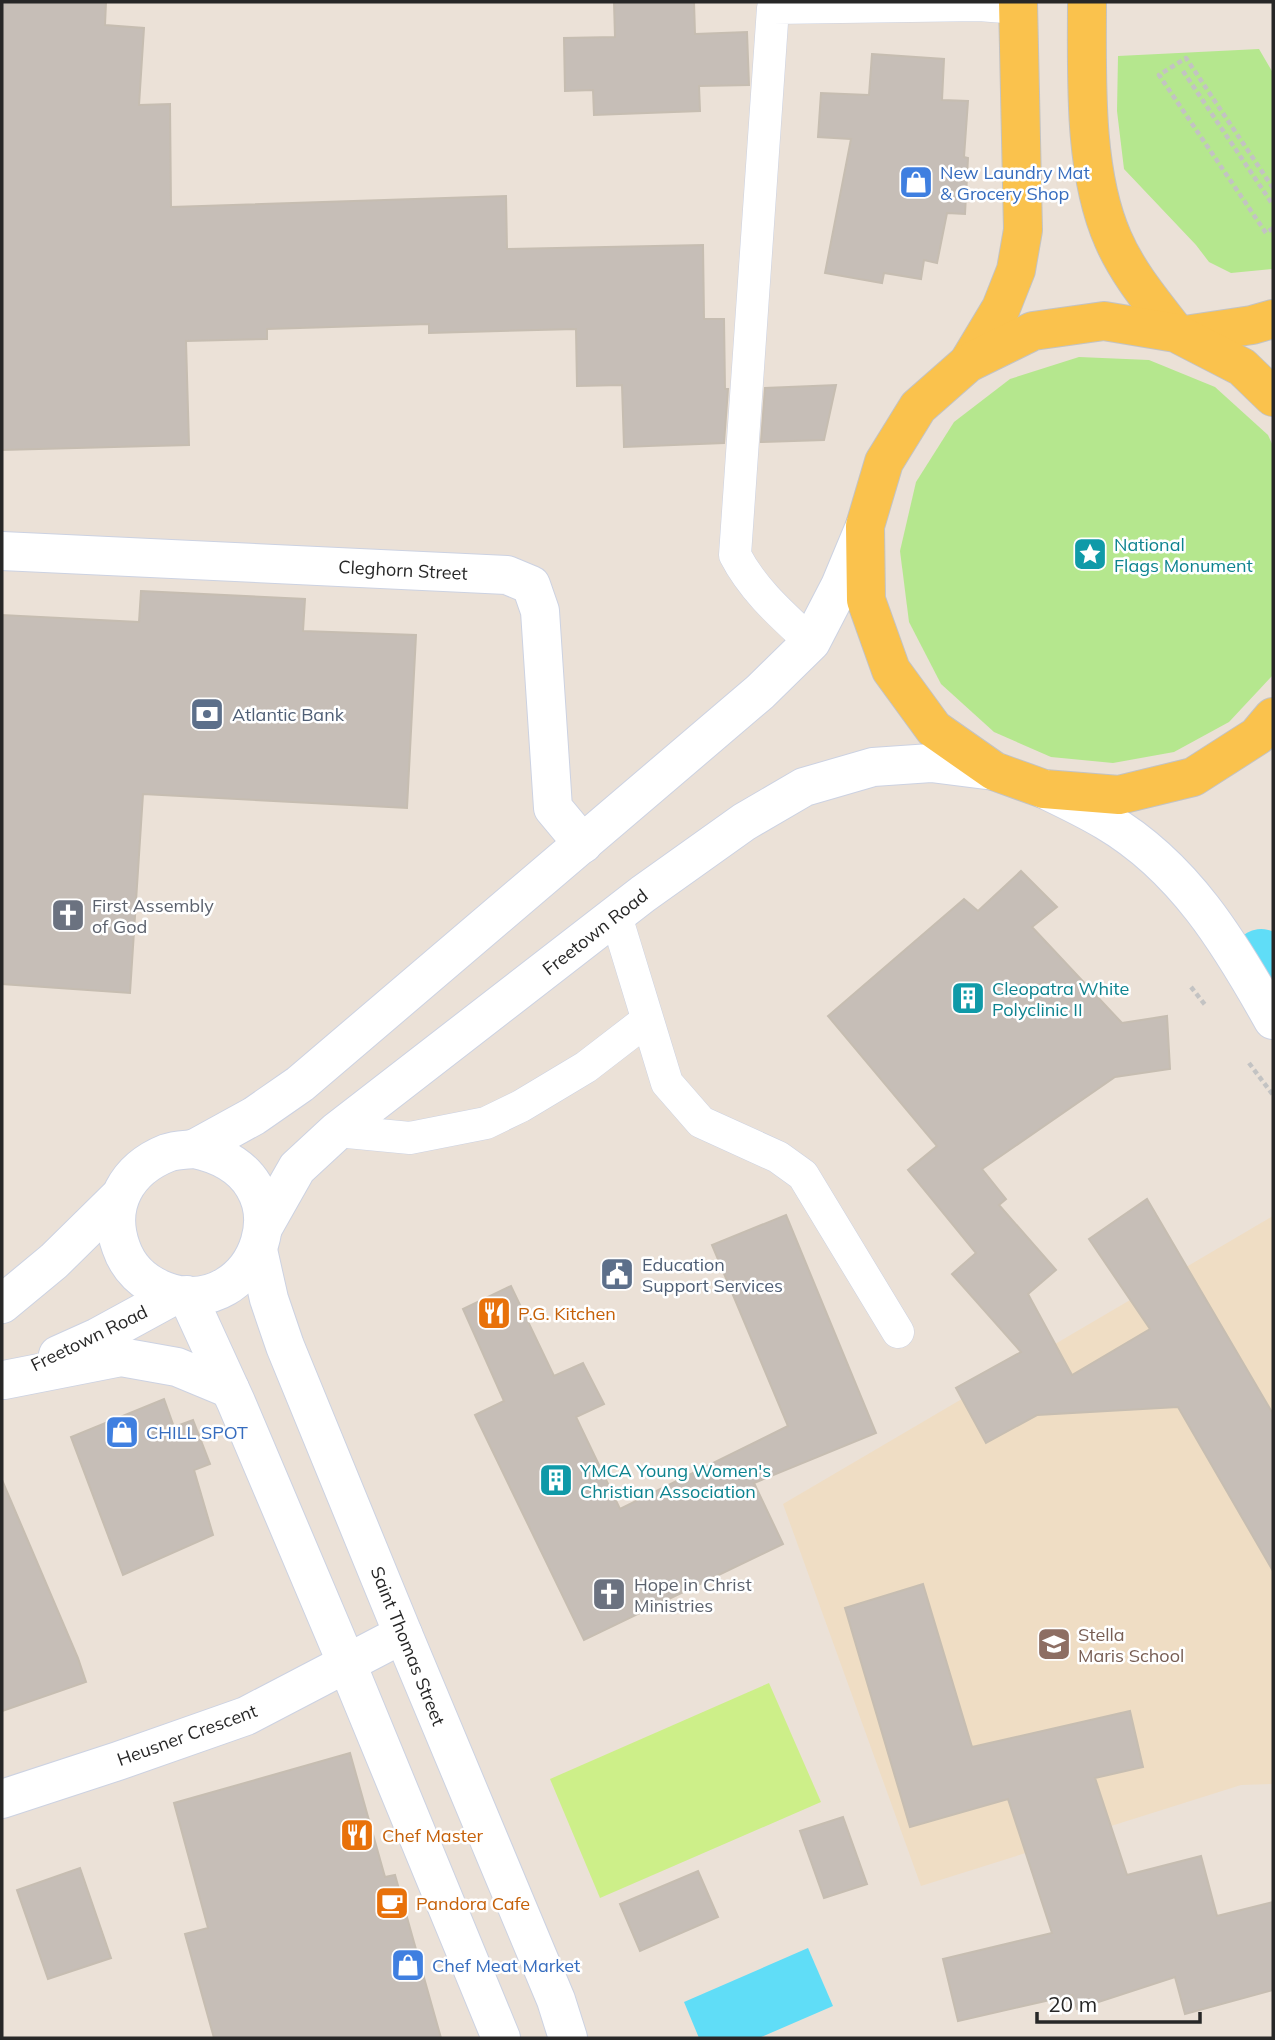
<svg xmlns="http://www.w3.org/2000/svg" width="1275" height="2040" font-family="Mulish,sans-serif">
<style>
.education{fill:#efddc4}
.green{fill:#b5e78e}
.pitch{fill:#cdef89}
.water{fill:#60ddf7}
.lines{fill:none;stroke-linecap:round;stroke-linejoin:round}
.canal{stroke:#60ddf7;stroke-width:56}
.building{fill:#c6beb7;stroke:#c6bdb1;stroke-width:2}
.lane-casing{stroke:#ccd2e2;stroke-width:33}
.street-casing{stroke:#ccd2e2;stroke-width:40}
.secondary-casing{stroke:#ccd2e2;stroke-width:40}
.primary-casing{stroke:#c3c3c3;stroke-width:40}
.path{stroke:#c3c3c3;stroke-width:4.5;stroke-dasharray:5 3.5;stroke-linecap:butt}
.lane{stroke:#fff;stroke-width:32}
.street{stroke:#fff;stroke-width:38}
.secondary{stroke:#fff;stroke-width:38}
.primary{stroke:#fac24d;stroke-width:38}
.labels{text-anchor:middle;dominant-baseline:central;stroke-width:5;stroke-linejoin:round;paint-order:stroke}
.shop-label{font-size:18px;fill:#366cbe;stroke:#fff;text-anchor:start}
.culture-label{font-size:18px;fill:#0d838f;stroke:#fff;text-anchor:start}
.street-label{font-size:18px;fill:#272727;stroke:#fff}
.service-label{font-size:18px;fill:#4e5e75;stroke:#fff;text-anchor:start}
.worship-label{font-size:18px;fill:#5b616d;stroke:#fff;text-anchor:start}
.food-label{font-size:18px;fill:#c56008;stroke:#fff;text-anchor:start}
.education-label{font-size:18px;fill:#785e54;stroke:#fff;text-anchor:start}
</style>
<rect width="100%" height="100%" fill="#ebe1d7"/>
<!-- education -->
<path class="education" d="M1273 1216V1784L1241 1785 921 1886 783 1504Z"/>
<!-- green -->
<g class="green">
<path d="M1259 49 1273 73V269L1231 273 1209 262 1196 245 1124 169 1117 111 1118 56Z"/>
<path d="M1079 357 1149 360 1215 387 1268 435 1273 446 1272 676 1229 722 1174 752 1113 763 1051 757 994 732 941 684 909 622 900 551 916 482 954 422 1010 379Z"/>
</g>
<!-- pitch -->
<path class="pitch" d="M769 1683 821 1802 600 1898 550 1779Z"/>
<!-- water -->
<path class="water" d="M808 1948 833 2006 759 2038H699L684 2002Z"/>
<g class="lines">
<!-- canal -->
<path class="canal" d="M1261 957 1273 978"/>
</g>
<!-- building -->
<g class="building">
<path d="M2 2H106L105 25 144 28 139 105 170 104 171 207 506 196 507 249 703 245 704 319H724L725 389H728L724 443 624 447 622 385 577 386 576 329 429 333V324L267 329V339L186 341 189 445 2 450Z"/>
<path d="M614 2H694L695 34 747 32 749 85 699 86 700 111 594 115 593 90 565 91 564 38 615 37Z"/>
<path d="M872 54 944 59 942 100 968 101 964 157 968 158 965 214 947 213 937 263 924 260 921 279 884 273 882 283 825 273 851 139 818 137 821 93 869 95Z"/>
<path d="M836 385 824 440 761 442 765 388Z"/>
<path d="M141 591 305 599 303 631 416 635 407 808 143 794 130 993 2 984V615L139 622Z"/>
<path d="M1021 871 1057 907 1032 927 1122 1023 1167 1016 1170 1069 1115 1077 982 1169 1006 1199 999 1205 1056 1270 1028 1294 1072 1375 1150 1329 1089 1239 1147 1199 1273 1414V1571L1178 1407 1037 1415 986 1443 956 1388 1021 1352 952 1274 976 1253 908 1170 937 1146 828 1016 964 899 978 911Z"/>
<path d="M786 1215 876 1433 754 1483 783 1544 584 1640 475 1415 504 1401 463 1309 511 1286 554 1376 583 1363 604 1404 576 1417 620 1509 788 1426 712 1245Z"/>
<path d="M164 1399 174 1427 193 1420 210 1464 194 1470 213 1535 123 1575 71 1437Z"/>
<path d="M2 1480 78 1658 86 1682 2 1711Z"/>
<path d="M923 1584 972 1747 1130 1711 1143 1767 1095 1778 1127 1875 1201 1856 1217 1916 1273 1902V1990L1185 2014 1175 1977 1077 2009 1072 1995 958 2021 943 1959 1052 1933 1008 1799 910 1827 845 1608Z"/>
<path d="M350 1753 385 1877 395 1875 441 2038H214L185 1934 208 1928 174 1803Z"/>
<path d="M843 1817 867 1884 824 1898 800 1831Z"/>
<path d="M80 1868 111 1958 48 1979 17 1890Z"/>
<path d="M698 1871 718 1917 640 1951 620 1904Z"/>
</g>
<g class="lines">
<!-- lane casing -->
<g class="lane-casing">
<g id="lane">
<path d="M811 642C782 615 753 590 735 555L773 8 979 5 1018 8"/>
<path d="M616 916 667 1083 701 1122 778 1157 803 1175 898 1332"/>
<path d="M337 1131 410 1138 486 1123 521 1106 586 1067 647 1020"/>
</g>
</g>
<!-- street casing -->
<g class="street-casing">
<g id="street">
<path d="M2 551 507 575 531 585 540 611 553 808 583 844"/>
<path d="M2 1799 118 1761 246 1716 403 1634"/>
</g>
</g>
<!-- secondary casing -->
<g class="secondary-casing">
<g id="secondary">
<path d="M1044 789C1065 799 1086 809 1106 821 1184 867 1230 943 1273 1020"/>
<path d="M194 1149 254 1116 300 1084 760 692 811 642 840 586 865 526"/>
<path d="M194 1149C316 1174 257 1325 165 1291 144 1283 128 1268 121 1247 106 1205 127 1169 167 1153 175 1150 185 1150 194 1149Z"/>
<path d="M263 1228 297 1168 337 1131 643 894 744 822 804 787 873 767 931 763 994 771"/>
<path d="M258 1250 269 1299 285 1346 403 1634 556 2000 568 2038"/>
<path d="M187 1295 236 1402 347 1664 501 2038"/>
<path d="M2 1304 54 1261 118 1198"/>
<path d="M58 1355 98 1337 175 1295"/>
<path d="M4 1380 121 1357 177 1367 230 1389"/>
</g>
</g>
<!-- primary casing -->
<g class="primary-casing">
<g id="primary">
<path d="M1087 2C1087 76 1083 171 1113 239 1128 274 1153 303 1176 333"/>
<path d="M1185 335 1252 325 1273 319"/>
<path d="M968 363 1001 308 1016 270 1023 230 1018 2"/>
<path d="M1273 397 1242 367 1176 333 1104 321 1033 331 968 363 918 407 884 462 865 526 866 600 891 670 934 729 994 771 1044 789 1119 795 1193 777 1257 736 1273 717"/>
</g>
</g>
<!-- path -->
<g class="path">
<path d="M1183 71 1273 205"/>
<path d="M1273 188 1186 58 1159 75 1266 233 1273 228"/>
<path d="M1191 987 1206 1006"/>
<path d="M1249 1063 1273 1095"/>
</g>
<!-- lane -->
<use href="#lane" class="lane"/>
<!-- street -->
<use href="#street" class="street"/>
<!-- secondary -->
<use href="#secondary" class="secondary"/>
<!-- primary -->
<use href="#primary" class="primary"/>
</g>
<!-- icons -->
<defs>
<g id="shop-square" transform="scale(1.75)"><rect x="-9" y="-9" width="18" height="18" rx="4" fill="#3f7fe0" stroke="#fff"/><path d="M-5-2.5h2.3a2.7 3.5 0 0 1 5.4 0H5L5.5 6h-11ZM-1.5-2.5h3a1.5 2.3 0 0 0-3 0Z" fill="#fff"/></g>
<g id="sight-square" transform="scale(1.75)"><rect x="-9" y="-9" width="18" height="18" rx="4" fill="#0f9aa8" stroke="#fff"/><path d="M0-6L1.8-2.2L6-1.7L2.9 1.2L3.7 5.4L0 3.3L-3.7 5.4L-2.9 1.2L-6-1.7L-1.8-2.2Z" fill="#fff"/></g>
<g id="bank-square" transform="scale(1.75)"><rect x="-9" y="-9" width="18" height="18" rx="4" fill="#5c6f8a" stroke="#fff"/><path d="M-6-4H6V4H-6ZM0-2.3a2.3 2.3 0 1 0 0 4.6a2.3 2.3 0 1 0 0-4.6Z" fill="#fff"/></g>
<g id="church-square" transform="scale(1.75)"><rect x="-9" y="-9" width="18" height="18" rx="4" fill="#6b7280" stroke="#fff"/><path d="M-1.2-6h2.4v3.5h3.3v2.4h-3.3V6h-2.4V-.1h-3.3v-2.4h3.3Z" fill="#fff"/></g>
<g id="building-square" transform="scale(1.75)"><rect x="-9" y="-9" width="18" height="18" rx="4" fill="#0f9aa8" stroke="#fff"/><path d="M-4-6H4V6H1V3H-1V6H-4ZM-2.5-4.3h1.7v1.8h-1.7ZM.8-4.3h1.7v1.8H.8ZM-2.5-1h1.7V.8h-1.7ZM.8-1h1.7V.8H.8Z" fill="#fff"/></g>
<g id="civic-square" transform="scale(1.75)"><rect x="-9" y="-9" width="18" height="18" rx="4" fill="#5c6f8a" stroke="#fff"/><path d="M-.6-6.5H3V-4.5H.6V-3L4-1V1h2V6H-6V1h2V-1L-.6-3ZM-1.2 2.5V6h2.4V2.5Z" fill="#fff"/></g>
<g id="restaurant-square" transform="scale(1.75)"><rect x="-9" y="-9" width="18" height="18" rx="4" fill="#e8710a" stroke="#fff"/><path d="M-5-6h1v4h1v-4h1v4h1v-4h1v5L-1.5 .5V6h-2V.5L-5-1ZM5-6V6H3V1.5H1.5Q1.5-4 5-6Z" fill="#fff"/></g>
<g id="school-square" transform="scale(1.75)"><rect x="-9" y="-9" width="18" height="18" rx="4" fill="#8d6e63" stroke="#fff"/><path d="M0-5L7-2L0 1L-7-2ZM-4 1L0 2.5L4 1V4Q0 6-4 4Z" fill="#fff"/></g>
<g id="cafe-square" transform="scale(1.75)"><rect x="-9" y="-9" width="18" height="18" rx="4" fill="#e8710a" stroke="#fff"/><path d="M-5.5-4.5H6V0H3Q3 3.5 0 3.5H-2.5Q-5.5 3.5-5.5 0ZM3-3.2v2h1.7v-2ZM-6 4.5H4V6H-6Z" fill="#fff"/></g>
</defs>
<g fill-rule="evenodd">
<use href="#shop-square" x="916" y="182"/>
<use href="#sight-square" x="1090" y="554"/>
<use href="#bank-square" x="207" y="714"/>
<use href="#church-square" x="68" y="915"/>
<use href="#building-square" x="968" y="998"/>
<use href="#civic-square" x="617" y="1274"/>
<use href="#restaurant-square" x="494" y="1313"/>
<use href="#shop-square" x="122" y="1432"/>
<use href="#building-square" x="556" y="1480"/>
<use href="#church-square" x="609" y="1594"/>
<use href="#school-square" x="1054" y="1644"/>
<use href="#restaurant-square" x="357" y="1835"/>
<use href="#cafe-square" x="392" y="1903"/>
<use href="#shop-square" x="408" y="1965"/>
</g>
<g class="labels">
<!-- shop labels -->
<g class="shop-label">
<text x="940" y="172">New Laundry Mat<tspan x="940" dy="21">&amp; Grocery Shop</tspan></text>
<text x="146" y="1432">CHILL SPOT</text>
<text x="432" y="1965">Chef Meat Market</text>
</g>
<!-- culture labels -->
<g class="culture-label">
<text x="1114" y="544">National<tspan x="1114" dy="21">Flags Monument</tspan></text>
<text x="992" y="988">Cleopatra White<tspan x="992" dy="21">Polyclinic II</tspan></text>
<text x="580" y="1470">YMCA Young Women's<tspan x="580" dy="21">Christian Association</tspan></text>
</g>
<!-- street labels -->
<g class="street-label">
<text transform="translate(403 570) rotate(3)">Cleghorn Street</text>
<text transform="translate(595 932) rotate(-38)">Freetown Road</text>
<text transform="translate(89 1338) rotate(-26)">Freetown Road</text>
<text transform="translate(408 1646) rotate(68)">Saint Thomas Street</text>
<text transform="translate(187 1735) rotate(-20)">Heusner Crescent</text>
</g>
<!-- service labels -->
<g class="service-label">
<text x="232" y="714">Atlantic Bank</text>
<text x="642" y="1264">Education<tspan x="642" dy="21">Support Services</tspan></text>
</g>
<!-- worship labels -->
<g class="worship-label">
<text x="92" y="905">First Assembly<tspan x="92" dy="21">of God</tspan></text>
<text x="634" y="1584">Hope in Christ<tspan x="634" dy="21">Ministries</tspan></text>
</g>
<!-- food labels -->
<g class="food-label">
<text x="518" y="1313">P.G. Kitchen</text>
<text x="382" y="1835">Chef Master</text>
<text x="416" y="1903">Pandora Cafe</text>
</g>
<!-- education labels -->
<g class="education-label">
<text x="1078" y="1634">Stella<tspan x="1078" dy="21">Maris School</tspan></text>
</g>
</g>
<!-- border -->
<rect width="1275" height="2040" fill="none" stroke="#272727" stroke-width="7"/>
<!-- scale -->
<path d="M1037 2012v10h163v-10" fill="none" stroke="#272727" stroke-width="3.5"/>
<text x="1048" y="2012" font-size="21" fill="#272727" stroke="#ffffff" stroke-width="5" paint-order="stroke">20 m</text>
</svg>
